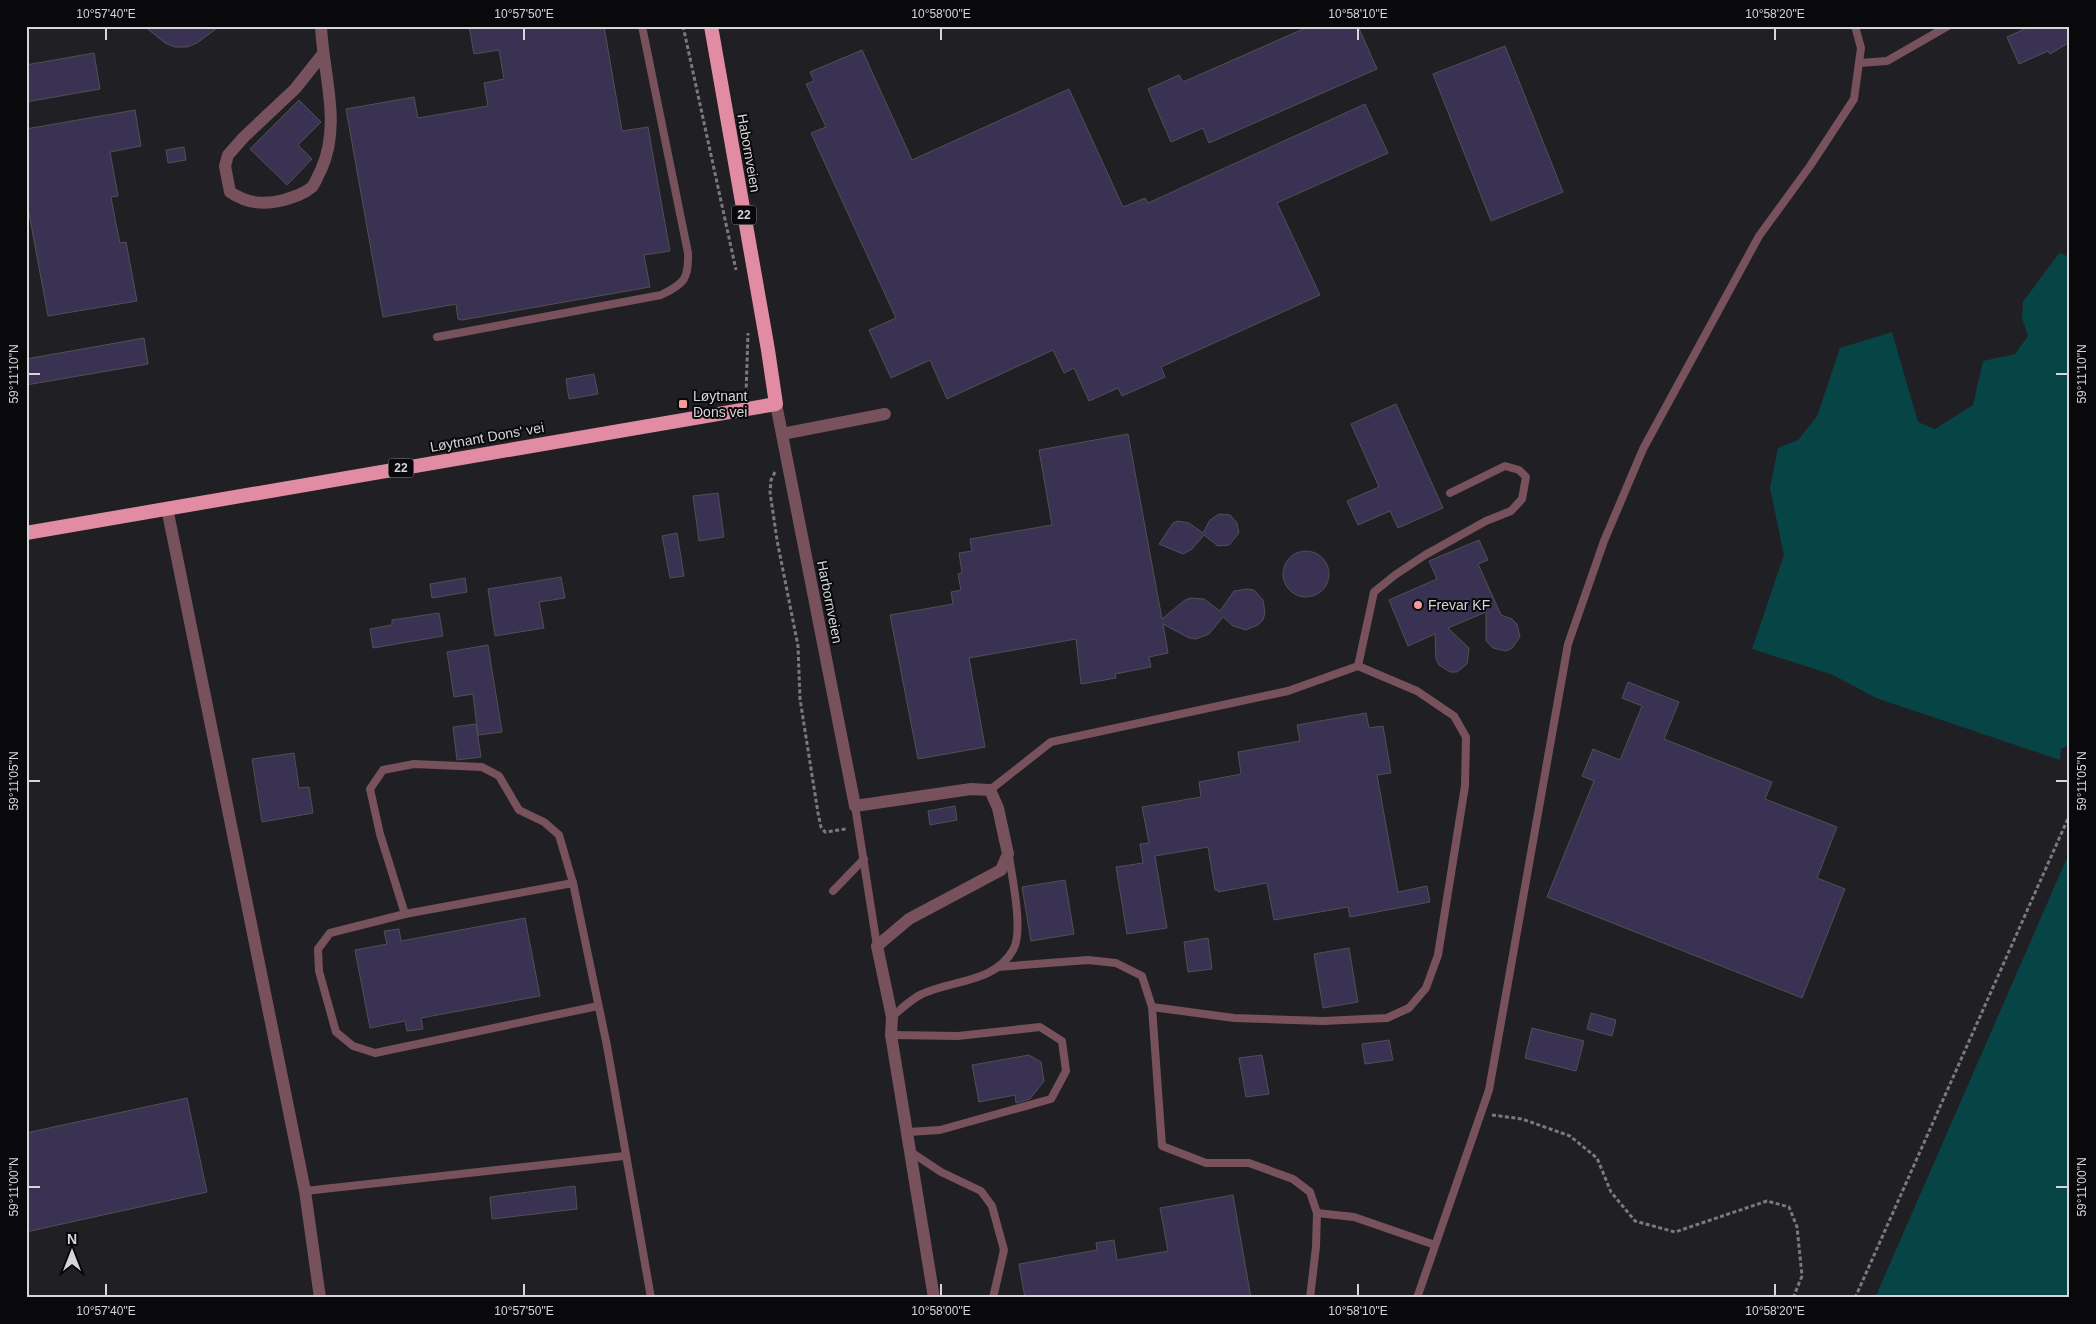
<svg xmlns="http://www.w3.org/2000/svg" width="2096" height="1324" font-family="Arial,sans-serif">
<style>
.water{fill:#074446}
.building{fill:#393253;stroke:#505054}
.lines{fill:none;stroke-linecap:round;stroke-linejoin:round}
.path{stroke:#7a797c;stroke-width:3;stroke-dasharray:4 2.5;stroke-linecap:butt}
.service{stroke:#77515b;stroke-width:8}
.minor{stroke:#77515b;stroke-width:12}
.tertiary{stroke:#77515b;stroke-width:12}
.trunk{stroke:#e28ca3;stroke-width:14}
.ticks{fill:none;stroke:#d6d6d8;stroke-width:2}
.poi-dot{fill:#f59b9a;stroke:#09090b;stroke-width:2}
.labels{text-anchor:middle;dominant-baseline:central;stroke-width:4;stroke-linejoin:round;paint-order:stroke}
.shield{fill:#09090b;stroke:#98989a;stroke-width:1}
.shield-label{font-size:12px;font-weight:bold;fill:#d6d6d8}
.street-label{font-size:14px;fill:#d6d6d8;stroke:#09090b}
.poi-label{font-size:14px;fill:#d6d6d8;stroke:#09090b;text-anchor:start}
.neatline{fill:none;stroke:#d6d6d8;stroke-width:2}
.ticks-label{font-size:12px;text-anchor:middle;fill:#d6d6d8}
</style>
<rect width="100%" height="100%" fill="#201f23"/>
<!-- water -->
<g class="water">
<path d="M2059 253 2070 257V745L2061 749 2060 760 1876 698 1833 675 1752 649 1784 555 1770 488 1778 448 1798 440 1817 416 1840 348 1892 332 1918 422 1935 429 1973 405 1983 361 2015 354 2028 336 2022 318 2023 302Z"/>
<path d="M2070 851V1298H1875Z"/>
</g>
<!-- building -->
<g class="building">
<path d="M144 26H220L197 43 187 47H175L165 43Z"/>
<path d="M469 26H604L622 131 648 127 661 201 670 251 644 255 650 287 462 320 458 319 456 304 383 317 346 109 414 97 418 118 488 106 484 83 504 79 499 50 474 54Z"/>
<path d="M1310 26H1358L1377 69 1209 143 1203 128 1171 142 1148 89 1179 75 1183 82Z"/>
<path d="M2031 26H2070V42L2050 54 2048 51 2019 64 2007 37Z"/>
<path d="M1505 46 1563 192 1491 221 1433 74Z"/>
<path d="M862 50 912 160 1069 89 1123 207 1145 198 1148 203 1365 104 1388 153 1277 203 1320 295 1161 367 1165 377 1122 396 1118 388 1089 401 1074 368 1064 373 1053 350 947 399 930 360 891 378 869 330 896 318 811 133 826 127 806 84 814 81 810 72Z"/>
<path d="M94 53 100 89 26 102V65Z"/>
<path d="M299 100 321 122 298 145 312 159 287 185 250 149Z"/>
<path d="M135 110 141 146 110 152 118 196 111 197 116 224 120 243 126 242 137 301 48 316 26 197V129Z"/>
<path d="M184 147 186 160 168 163 166 150Z"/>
<path d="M144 338 148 364 26 385V359Z"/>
<path d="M594 374 598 394 569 399 566 379Z"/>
<path d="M1396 404 1443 508 1398 528 1390 511 1358 525 1347 501 1379 487 1351 424Z"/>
<path d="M1128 434 1162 619 1185 600 1191 598 1204 599 1220 611 1234 591 1247 589 1254 590 1263 600 1265 613 1263 620 1258 625 1246 630 1233 626 1223 617 1209 634 1196 639 1189 638 1163 624 1168 653 1149 657 1151 667 1115 674 1116 678 1081 684 1076 639 969 658 985 747 918 759 890 615 953 604 951 592 961 590 958 574 962 573 959 553 972 551 970 539 1052 525 1039 450Z"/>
<path d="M718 493 724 537 699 541 693 496Z"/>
<path d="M1219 514 1230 515 1237 523 1239 533 1229 545 1218 546 1204 535 1192 549 1183 554 1159 544 1173 523 1178 521 1189 523 1203 533 1210 520Z"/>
<path d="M677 533 684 576 670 578 662 536Z"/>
<path d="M1479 540 1488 560 1478 564 1501 615 1512 619 1517 624 1520 637 1512 648 1506 651 1493 648 1486 641V612L1448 628 1469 648 1467 664 1457 672H1450L1439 665 1436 659 1435 634 1408 646 1389 600 1437 579 1429 561Z"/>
<circle cx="1306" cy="574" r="23"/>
<path d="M561 577 565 598 539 602 544 628 495 636 488 589Z"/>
<path d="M465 578 467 592 432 598 430 584Z"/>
<path d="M439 613 443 636 373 648 370 629 392 625V620Z"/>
<path d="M488 645 502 732 478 735 473 694 454 697 447 652Z"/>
<path d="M1628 682 1679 702 1664 739 1772 782 1765 799 1837 827 1817 878 1845 889 1802 998 1547 897 1594 781 1582 776 1593 749 1620 760 1642 706 1622 698Z"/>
<path d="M1366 713 1369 728 1383 726 1391 773 1377 775 1398 892 1427 886 1430 902 1350 917 1348 907 1274 920 1267 883 1218 892V890H1215L1208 847 1155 856 1167 928 1127 934 1116 867 1143 863 1140 844 1149 843 1142 807 1201 797 1199 782 1241 774 1238 752 1300 741 1297 725Z"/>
<path d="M476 724 481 757 457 760 453 727Z"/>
<path d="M294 753 299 788 309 787 313 813 262 822 252 759Z"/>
<path d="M955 806 957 820 930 825 928 811Z"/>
<path d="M1065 880 1074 934 1031 941 1022 887Z"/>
<path d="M525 918 540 996 421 1018 423 1029 407 1031 405 1021 370 1028 355 950 387 944 384 931 399 929 401 941Z"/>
<path d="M1208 938 1212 969 1188 972 1184 942Z"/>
<path d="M1349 948 1358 1002 1323 1008 1314 954Z"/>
<path d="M1591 1013 1616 1020 1612 1036 1587 1029Z"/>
<path d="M1532 1028 1584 1041 1576 1071 1525 1058Z"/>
<path d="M1389 1040 1393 1060 1365 1064 1362 1044Z"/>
<path d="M1029 1055 1041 1062 1044 1081 1030 1099 1016 1103 1015 1095 979 1102 972 1065Z"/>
<path d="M1262 1055 1269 1094 1246 1097 1239 1058Z"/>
<path d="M187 1098 207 1192 26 1232V1133Z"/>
<path d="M575 1186 577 1209 492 1219 490 1197Z"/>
<path d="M1233 1195 1251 1298H1025L1019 1264 1097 1250 1096 1243 1114 1240 1117 1260 1168 1251 1160 1208Z"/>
</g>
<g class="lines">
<!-- path -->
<g class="path">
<path d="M683 26 736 270"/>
<path d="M746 394 748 333"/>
<path d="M775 472 771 480 770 492 777 540 798 646 800 699 818 813 821 827 825 832 846 829"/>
<path d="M1492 1115 1522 1119 1570 1136 1597 1158 1611 1192 1635 1221 1675 1232 1767 1201 1789 1207 1797 1227 1802 1276 1793 1298"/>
<path d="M1855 1298 2070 814"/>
</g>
<!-- service -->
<g class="service">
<path d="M1859 63 1887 61 1948 26"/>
<path d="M437 337 661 295C684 284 689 279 688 253L642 26"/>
<path d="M990 790 1051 742 1288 691 1358 666 1374 592 1395 575 1425 555 1486 521 1511 511 1522 499 1526 477 1519 470 1505 466 1450 493"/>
<path d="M855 806 877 946"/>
<path d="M573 883 405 914 330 933 318 949 319 971 336 1032 353 1046 375 1053 598 1006"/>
<path d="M833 891 864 859"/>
<path d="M405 914 380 834 370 789 383 770 414 764 482 767 499 776 519 810 544 822 559 835 573 883 607 1046 651 1298"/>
<path d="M998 967 1088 960 1116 963 1142 976 1152 1007 1162 1146 1206 1163H1249L1293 1179 1310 1192 1317 1213 1316 1247 1310 1298"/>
<path d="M1152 1007 1234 1018 1323 1021 1387 1018 1409 1008 1426 988 1438 955 1465 786 1466 737 1454 716 1417 691 1358 666"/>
<path d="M892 1017C901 1009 911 999 922 994 951 980 995 983 1013 950 1024 932 1012 878 1009 856"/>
<path d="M891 1035 958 1036 1040 1027 1062 1041 1066 1071 1051 1099 940 1130 908 1132"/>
<path d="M911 1152 941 1172 981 1191 992 1206 1004 1250 993 1298"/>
<path d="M305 1191 624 1156"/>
<path d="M1317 1213 1354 1217 1435 1245"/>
<path d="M1417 1298 1489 1090 1568 644 1604 541 1643 449 1759 236 1810 166 1854 99 1861 48 1855 26"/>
</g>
<!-- minor -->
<g class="minor">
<path d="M321 26C323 74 342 124 321 170 318 175 316 182 312 187 304 194 294 197 284 200 264 205 248 204 230 192L225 166 228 155 244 137 295 89 322 55"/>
<path d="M782 434 885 414"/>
<path d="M167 508 305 1191 320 1298"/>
<path d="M855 806 971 789 990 790 998 808 1008 854 1001 870 909 919 877 946 892 1017 891 1035 934 1298"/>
</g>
<!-- tertiary -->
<path class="tertiary" d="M776 404 855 806"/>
<!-- trunk -->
<path class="trunk" d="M26 533 776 404 768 350 711 26"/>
</g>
<!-- ticks -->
<path class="ticks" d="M106 28V40M524 28V40M941 28V40M1358 28V40M1775 28V40M28 374H40M2056 374H2068M28 781H40M2056 781H2068M28 1187H40M2056 1187H2068M106 1284V1296M524 1284V1296M941 1284V1296M1358 1284V1296M1775 1284V1296"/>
<!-- markers -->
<g class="poi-dot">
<rect x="678" y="399" width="10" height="10" rx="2.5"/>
<circle cx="1418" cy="605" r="5"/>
</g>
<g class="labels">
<!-- shield labels -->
<g class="shield">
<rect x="731.5" y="205.5" width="25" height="19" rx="4"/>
<rect x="388.5" y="458.5" width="25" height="19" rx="4"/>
</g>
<g class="shield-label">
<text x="744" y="215">22</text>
<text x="401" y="468">22</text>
</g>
<!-- street labels -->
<g class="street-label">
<text transform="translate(749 153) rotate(80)">Habornveien</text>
<text transform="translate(487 437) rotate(-10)">Løytnant Dons' vei</text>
<text transform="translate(830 602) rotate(79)">Harbornveien</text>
</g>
<!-- poi labels -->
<g class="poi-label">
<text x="693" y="396">Løytnant<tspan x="693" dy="16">Dons vei</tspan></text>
<text x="1428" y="605">Frevar KF</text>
</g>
</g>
<!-- border -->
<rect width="2096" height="1324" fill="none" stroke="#09090b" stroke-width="55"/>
<!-- north arrow -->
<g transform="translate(72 1252)" stroke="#09090b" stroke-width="4" paint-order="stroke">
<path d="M0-4L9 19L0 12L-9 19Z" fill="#d6d6d8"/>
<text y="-8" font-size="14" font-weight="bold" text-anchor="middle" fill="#d6d6d8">N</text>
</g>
<rect x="28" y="28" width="2040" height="1268" class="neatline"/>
<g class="ticks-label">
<text x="106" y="18">10°57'40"E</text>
<text x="524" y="18">10°57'50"E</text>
<text x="941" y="18">10°58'00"E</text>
<text x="1358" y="18">10°58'10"E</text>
<text x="1775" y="18">10°58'20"E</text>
<text transform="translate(14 374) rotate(-90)" y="4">59°11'10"N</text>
<text transform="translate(2082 374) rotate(-90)" y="4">59°11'10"N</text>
<text transform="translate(14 781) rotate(-90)" y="4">59°11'05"N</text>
<text transform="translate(2082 781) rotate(-90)" y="4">59°11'05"N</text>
<text transform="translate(14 1187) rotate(-90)" y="4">59°11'00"N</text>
<text transform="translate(2082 1187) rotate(-90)" y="4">59°11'00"N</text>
<text x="106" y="1315">10°57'40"E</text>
<text x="524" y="1315">10°57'50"E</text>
<text x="941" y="1315">10°58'00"E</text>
<text x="1358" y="1315">10°58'10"E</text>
<text x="1775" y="1315">10°58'20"E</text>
</g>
</svg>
